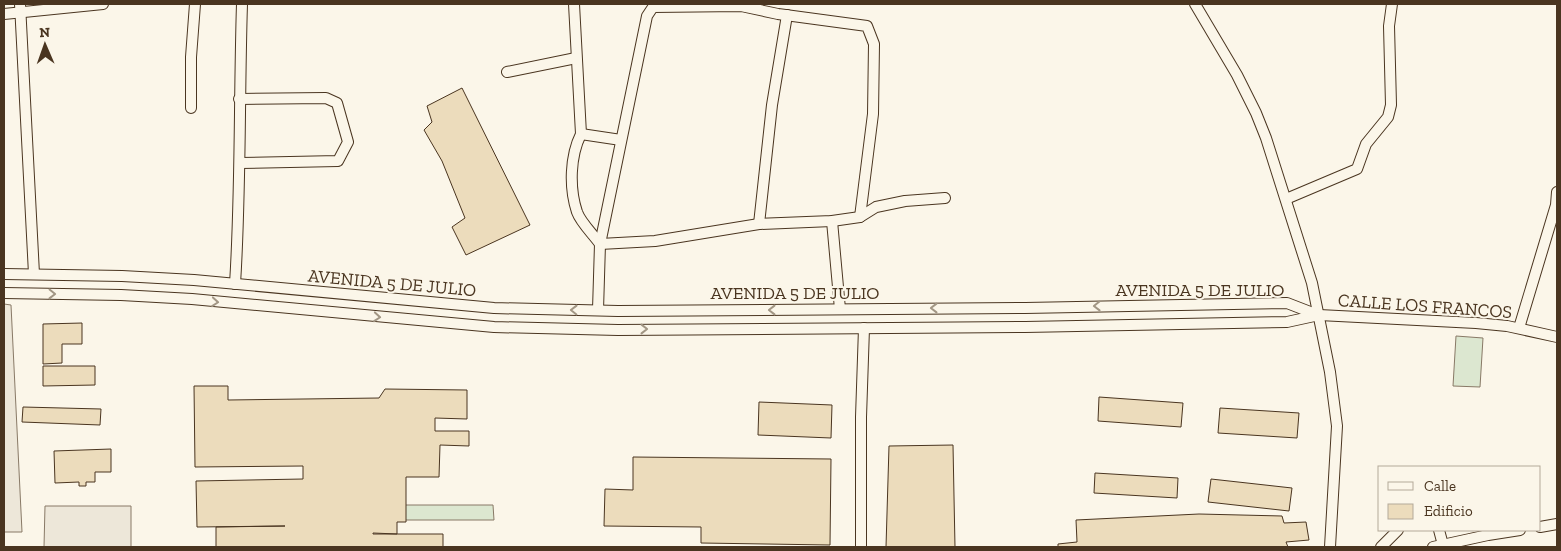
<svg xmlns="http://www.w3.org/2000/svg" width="1561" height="551" font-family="'Zilla Slab',serif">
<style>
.green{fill:#dce7d0;stroke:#887966}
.parking{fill:#ede7d9;stroke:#887966}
.building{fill:#ecdcbc;stroke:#4a3520}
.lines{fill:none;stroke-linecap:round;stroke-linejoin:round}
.minor-casing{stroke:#4a3520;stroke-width:12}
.minor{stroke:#fbf6e9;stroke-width:10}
.oneway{stroke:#a29684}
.labels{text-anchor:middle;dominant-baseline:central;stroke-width:4;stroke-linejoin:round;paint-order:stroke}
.street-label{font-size:18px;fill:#4a3520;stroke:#fbf6e9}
</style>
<rect width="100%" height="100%" fill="#fbf6e9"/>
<!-- green -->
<g class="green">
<path d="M1456 336 1483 338 1480 387 1453 386Z"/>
<path d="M403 505H493L494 520H403Z"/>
</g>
<!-- parking -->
<g class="parking">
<path d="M4 304 11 305 22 532H4Z"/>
<path d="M45 506H131V547H44Z"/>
</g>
<!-- building -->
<g class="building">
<path d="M462 88 530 225 466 255 452 227 465 218 442 161 424 130 432 122 427 106Z"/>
<path d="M82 323V344H62V363L43 364V324Z"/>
<path d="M43 366H95V385L43 386Z"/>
<path d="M194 386H228V400L379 398 385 389 467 390V419L435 418V431H469V446L440 445 439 477H406V522H397V534L373 533V534H443V547H216V527L285 526 197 527 196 481 303 479V466L195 467Z"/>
<path d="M1099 397 1183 403 1181 427 1098 421Z"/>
<path d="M759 402 832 405 831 438 758 435Z"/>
<path d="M23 407 101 409 100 425 22 422Z"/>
<path d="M1220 408 1299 413 1297 438 1218 433Z"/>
<path d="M953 445 955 547H886L889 446Z"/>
<path d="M111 449V472H95V482H86V486H79V482L55 483 54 451Z"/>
<path d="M633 457 831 459 830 545 701 543V527L604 526 605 489 633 490Z"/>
<path d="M1095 473 1178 478 1177 498 1094 493Z"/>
<path d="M1211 479 1292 488 1289 511 1208 502Z"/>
<path d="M1199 514 1282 516 1284 523 1306 522 1309 540 1286 542 1288 547H1058V544L1077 542 1076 520Z"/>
</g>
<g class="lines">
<!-- minor casing -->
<g class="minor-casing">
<g id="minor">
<path d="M20 4 34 274"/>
<path d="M574 4 581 134C570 156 569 188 577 212 581 223 593 234 600 244L655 241 759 224 832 221 860 217 876 207 905 201 945 198"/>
<path d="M1195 4 1237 75 1256 113 1266 138 1312 283 1330 372 1337 426 1330 547"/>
<path d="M4 14 103 4"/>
<path d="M507 72 576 58"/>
<path d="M239 99 326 98 337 103 348 142 338 161 240 163"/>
<path d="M191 108V57L195 4"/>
<path d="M581 134 621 140"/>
<path d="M1286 199 1357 169 1366 144 1388 117 1391 105 1389 26 1392 4"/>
<path d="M832 221 840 309"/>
<path d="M759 224 772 105 787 15"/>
<path d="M4 274 122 276 194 280 494 308 618 311 1025 308 1287 303 1318 315"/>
<path d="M235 284C241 191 239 97 242 4"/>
<path d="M4 293 121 295 192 299 494 327 618 330 1025 327 1287 322 1319 315 1476 323 1507 326 1557 337"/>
<path d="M598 310 600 244 647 16 653 7 741 6 778 14 867 26 874 44 873 114 860 217"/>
<path d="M1519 328 1556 205 1557 192"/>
<path d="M1540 527 1557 524"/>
<path d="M1439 530 1443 545"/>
<path d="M861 547V417L864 328"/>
<path d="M1381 547 1398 530"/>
<path d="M1433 547 1488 535 1520 530"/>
</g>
</g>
<!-- minor -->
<use href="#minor" class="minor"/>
</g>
<!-- one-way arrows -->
<defs><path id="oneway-chevron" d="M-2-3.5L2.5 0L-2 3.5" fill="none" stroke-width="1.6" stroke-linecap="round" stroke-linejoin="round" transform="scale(1.25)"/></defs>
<g class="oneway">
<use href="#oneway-chevron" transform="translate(52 294) rotate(1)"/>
<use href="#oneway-chevron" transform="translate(215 302) rotate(5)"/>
<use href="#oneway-chevron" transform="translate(1097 306) rotate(179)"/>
<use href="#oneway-chevron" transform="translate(934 308) rotate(180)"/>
<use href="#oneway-chevron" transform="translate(574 310) rotate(-179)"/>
<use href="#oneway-chevron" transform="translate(772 310) rotate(180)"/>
<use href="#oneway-chevron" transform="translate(377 317) rotate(5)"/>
<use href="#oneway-chevron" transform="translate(644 329)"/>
</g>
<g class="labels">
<!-- street labels -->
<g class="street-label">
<text transform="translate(392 283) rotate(5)">AVENIDA 5 DE JULIO</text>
<text x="1200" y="290">AVENIDA 5 DE JULIO</text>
<text x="795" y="293">AVENIDA 5 DE JULIO</text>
<text transform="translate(1425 306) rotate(4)">CALLE LOS FRANCOS</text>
</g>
</g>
<!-- border -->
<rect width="1561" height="551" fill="none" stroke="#4a3520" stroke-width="10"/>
<!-- legend -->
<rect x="1378" y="466" width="162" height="65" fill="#fbf6e9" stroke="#b4a999"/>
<rect x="1388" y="482" width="25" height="8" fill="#fbf6e9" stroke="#b4a999"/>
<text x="1424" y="491" font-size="15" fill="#4a3520">Calle</text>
<rect x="1388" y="504" width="25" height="15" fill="#ecdcbc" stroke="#b4a999"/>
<text x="1424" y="516" font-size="15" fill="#4a3520">Edificio</text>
<!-- north arrow -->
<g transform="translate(45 45) rotate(358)" stroke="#fbf6e9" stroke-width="4" paint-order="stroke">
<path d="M0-4L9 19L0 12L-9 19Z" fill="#4a3520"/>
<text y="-8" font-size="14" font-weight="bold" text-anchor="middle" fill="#4a3520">N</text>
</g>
</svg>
